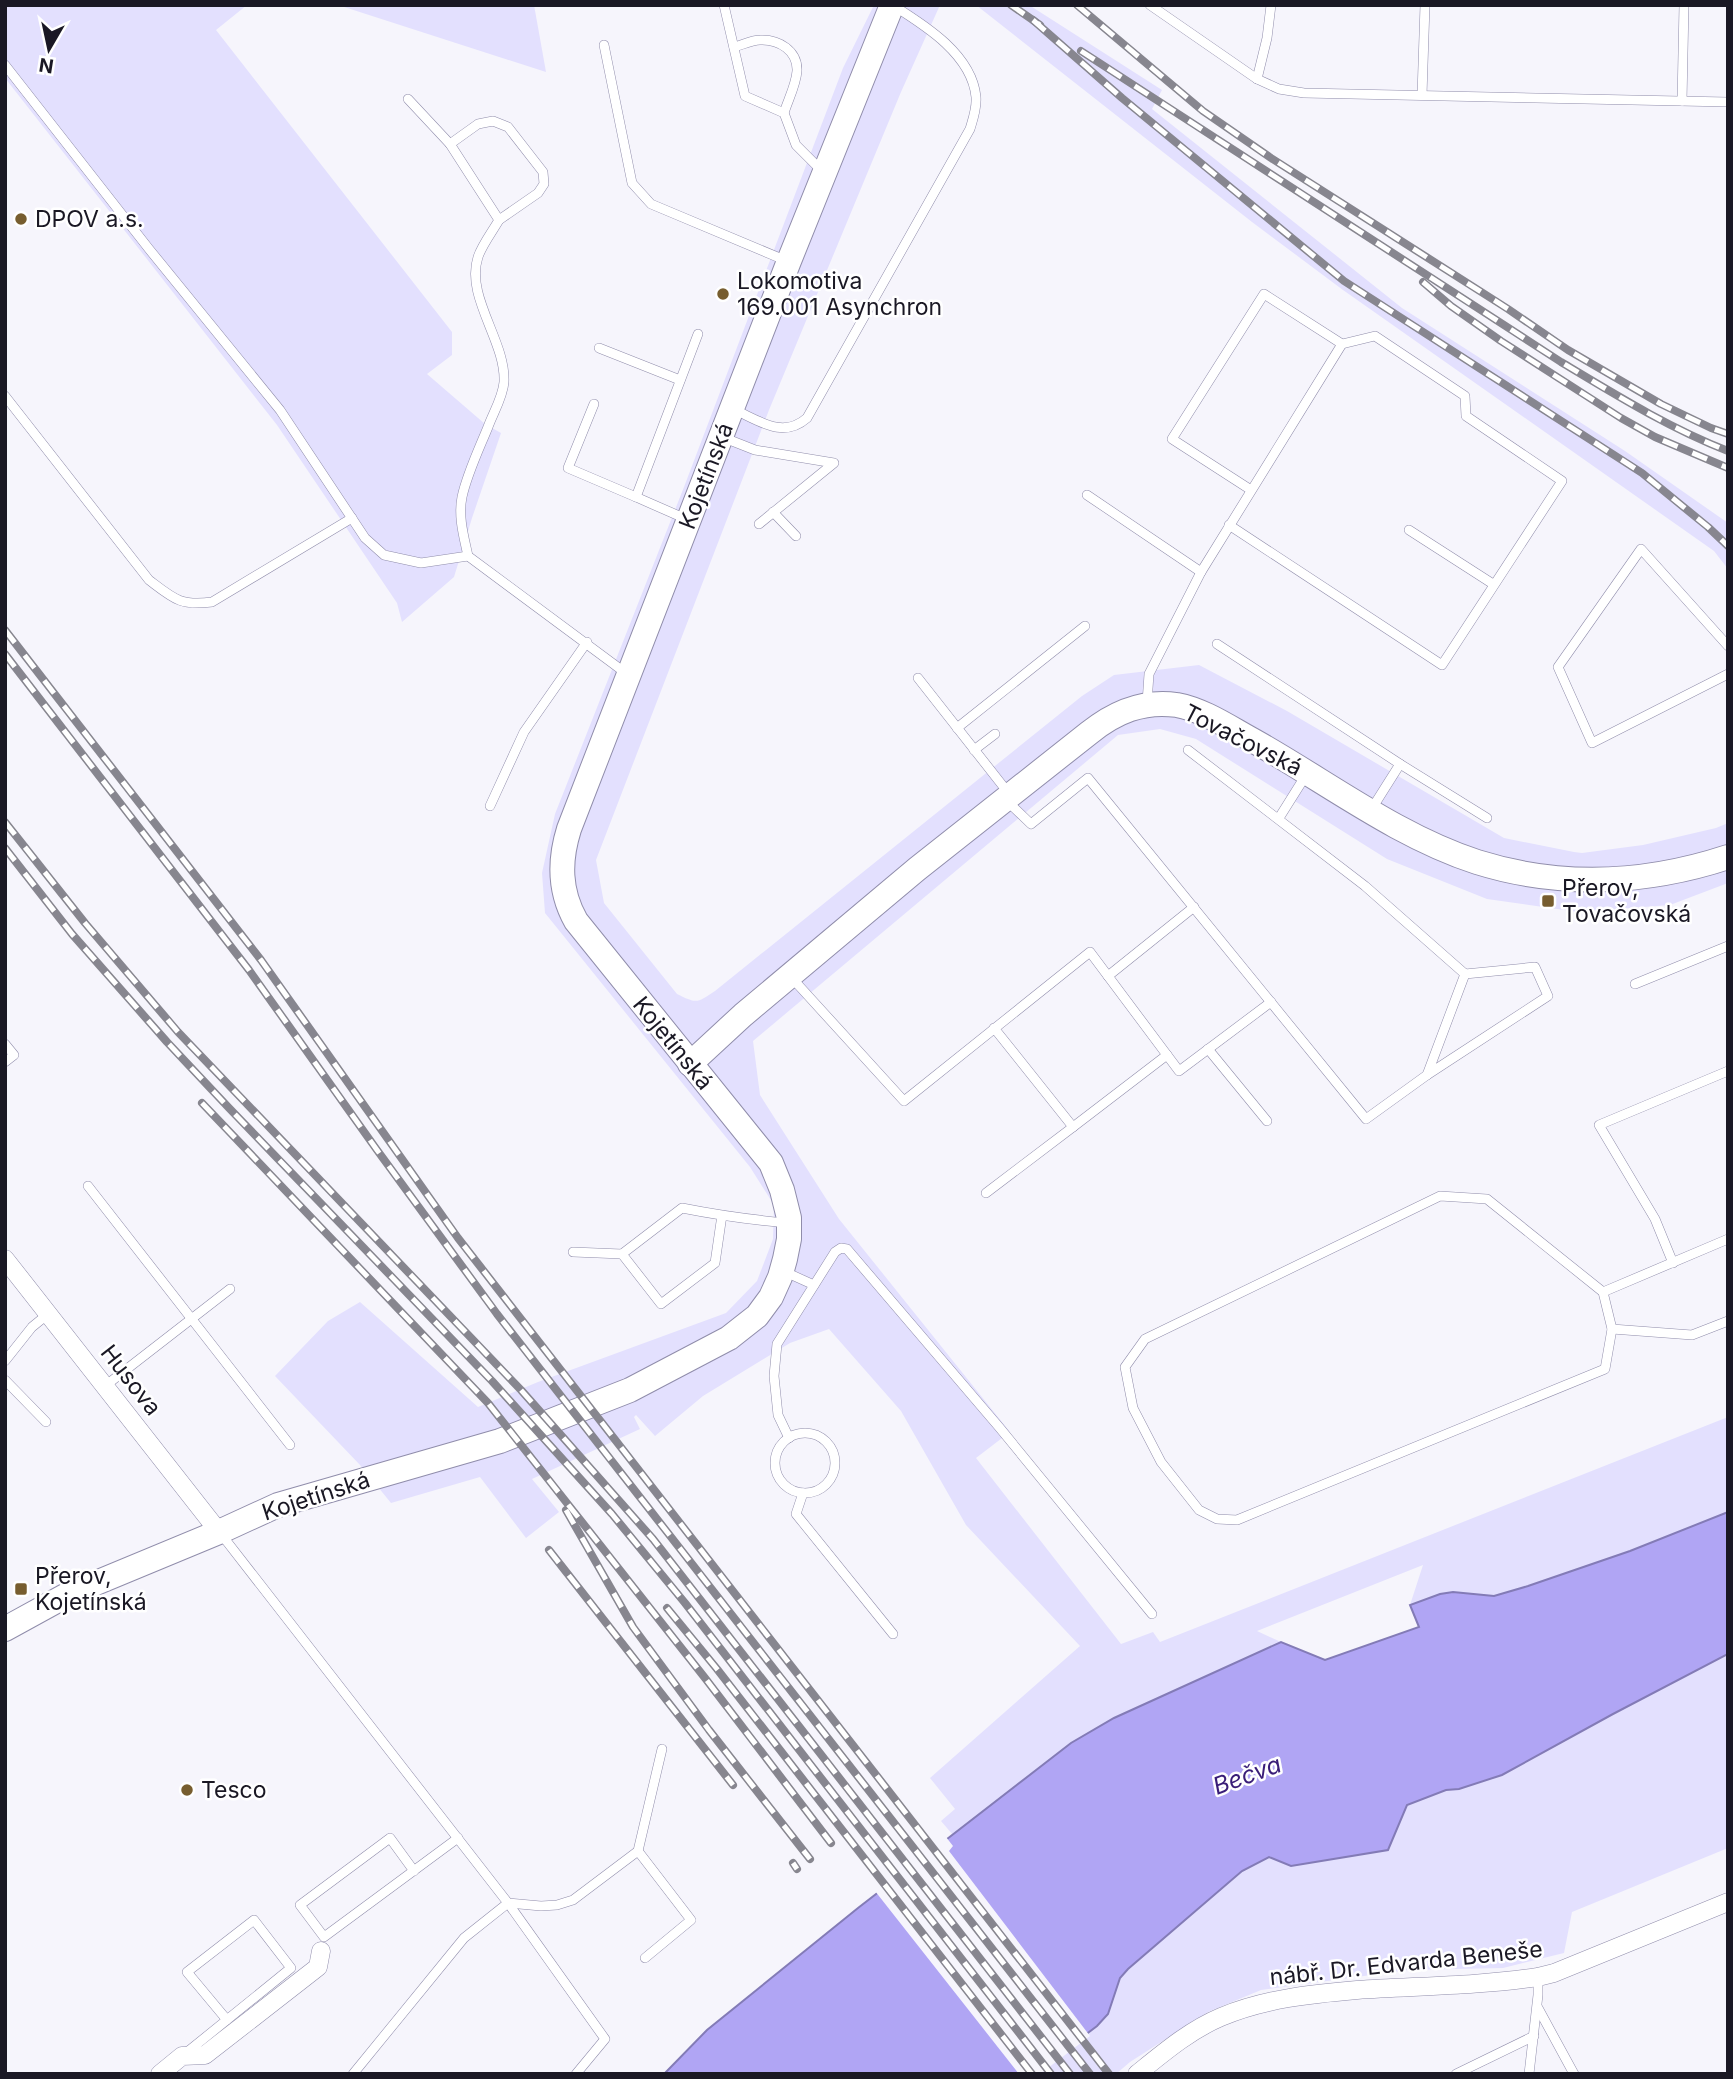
<svg xmlns="http://www.w3.org/2000/svg" width="1733" height="2079" font-family="Inter,sans-serif">
<style>
.green{fill:#e3e0fe}
.water{fill:#b0a5f4;stroke:#837bb6;stroke-width:2}
.pier{fill:#f6f5fc}
.lines{fill:none;stroke-linecap:round;stroke-linejoin:round}
.service-casing{stroke:#908dab;stroke-width:10}
.minor-casing{stroke:#908dab;stroke-width:19}
.secondary-casing{stroke:#908dab;stroke-width:26}
.service{stroke:#fff;stroke-width:9}
.minor{stroke:#fff;stroke-width:18}
.secondary{stroke:#fff;stroke-width:24}
.rail-casing{stroke:#87868f;stroke-width:8}
.rail{stroke:#fff;stroke-width:5;stroke-dasharray:16;stroke-linecap:butt}
.poi-dot{fill:#775d2f;stroke:#fff;stroke-width:2.5}
.labels{text-anchor:middle;dominant-baseline:central;stroke-width:5;stroke-linejoin:round;paint-order:stroke}
.poi-label{font-size:23px;fill:#1a1824;stroke:#fff;text-anchor:start}
.street-label{font-size:23px;fill:#1a1824;stroke:#fff}
.water-label{font-size:24px;font-style:italic;fill:#391d78;stroke:#fff}
</style>
<rect width="100%" height="100%" fill="#f6f5fc"/>
<!-- green -->
<g class="green">
<path d="M5 5H247L216 30 452 332V355L427 374 485 424 501 433 472 518 454 577 402 622 397 603 277 425 5 78Z"/>
<path d="M338 5H534L546 72Z"/>
<path d="M874 5H940L901 92 769 410 596 860 604 903 677 994C697 1004 697 1003 715 991L1082 696 1114 675 1199 665 1287 711 1504 838 1574 852 1582 853 1643 845 1716 828 1728 823V883L1670 905 1578 912 1487 899 1387 859 1196 739 1160 729 1118 735 753 1041 760 1095 839 1219 1010 1432 976 1458 1121 1644 1153 1632 1160 1642 1728 1417V1512L1630 1551 1528 1586 1494 1596 1453 1592 1440 1594 1410 1605 1423 1565 1257 1631 1281 1642 1114 1718 1071 1743 953 1835 941 1821 955 1809 930 1778 1080 1646 966 1525 901 1411 829 1329 790 1343 703 1396 655 1436 636 1415 634 1417 640 1429 532 1479 559 1512 526 1538 480 1477 391 1503 360 1465 275 1376 328 1321 360 1302 478 1407 538 1382 726 1313 757 1281 773 1239 774 1205 750 1167 545 913 542 873 555 814 684 487 843 68Z"/>
<path d="M976 5H1029L1162 90 1152 109 1402 308 1625 451 1728 523V569L1714 551 1343 290 1252 222Z"/>
<path d="M1728 1654V1848L1572 1912 1564 1953 1503 1968 1408 1970 1261 1990 1208 2012 1130 2062 1116 2074H1034L1116 1988 1120 1978 1128 1969 1242 1871 1269 1857 1291 1866 1388 1850 1407 1805 1446 1790 1459 1789 1502 1775 1613 1714Z"/>
</g>
<!-- water -->
<path class="water" d="M1728 1512V1654L1613 1714 1502 1775 1459 1789 1446 1790 1407 1805 1388 1850 1291 1866 1269 1857 1242 1871 1128 1969 1120 1978 1108 2014 1097 2026 1034 2074H664L707 2030 858 1908 1071 1743 1114 1718 1281 1642 1325 1660 1419 1627 1410 1605 1440 1594 1453 1592 1494 1596 1528 1586 1630 1551Z"/>
<!-- pier -->
<path class="pier" d="M946 1837 953 1846 949 1851 1090 2036 1040 2074H1019L875 1891Z"/>
<g class="lines">
<!-- service casing -->
<g class="service-casing">
<g id="service">
<path d="M724 5 745 96 784 113 796 145 822 171"/>
<path d="M1150 5 1257 79 1279 89 1304 93 1728 102"/>
<path d="M604 45 632 183 651 204 787 261"/>
<path d="M734 47C742 45 752 40 760 40 779 39 798 51 797 71 796 85 788 100 784 113"/>
<path d="M5 65 149 249 280 410 365 538 384 555 421 563 468 556"/>
<path d="M1257 79 1267 38 1271 5"/>
<path d="M1422 95 1425 5"/>
<path d="M408 99 450 144 499 220C492 232 482 245 478 257 465 297 506 341 504 382 503 397 493 413 488 427 479 449 467 474 462 497 458 517 464 537 468 556L627 674"/>
<path d="M1682 101 1684 5"/>
<path d="M450 144 478 124 493 121 508 127 543 172 544 184 538 193 499 220"/>
<path d="M599 348 680 380"/>
<path d="M5 396 149 580C174 599 180 606 212 602L352 518"/>
<path d="M594 404 568 468 636 497"/>
<path d="M735 410C760 421 783 439 807 418L970 129C973 119 977 108 976 97 972 55 926 26 894 6"/>
<path d="M722 437 755 450 834 463 759 524"/>
<path d="M1087 495 1201 572"/>
<path d="M773 512 796 536"/>
<path d="M686 519 636 497 698 334"/>
<path d="M1229 525 1442 665 1562 481 1466 416 1465 396 1375 336 1342 344"/>
<path d="M1409 530 1493 584"/>
<path d="M1217 644 1400 764 1487 818"/>
<path d="M1728 646 1641 549 1558 667 1592 743 1728 674"/>
<path d="M918 678 1010 795"/>
<path d="M1147 703 1149 674 1201 572 1342 344 1264 294 1172 439 1251 490"/>
<path d="M957 728 1085 626"/>
<path d="M974 750 995 734"/>
<path d="M1188 750 1365 886 1465 974 1535 967 1548 996 1427 1075 1465 974"/>
<path d="M1007 801 1031 824 1088 778 1366 1119 1427 1075"/>
<path d="M490 806 524 732 587 642"/>
<path d="M1371 810 1400 764"/>
<path d="M1279 818 1306 775"/>
<path d="M1108 976 1194 907"/>
<path d="M791 977 904 1101 1090 952 1167 1055 1073 1127 994 1028"/>
<path d="M1635 984 1728 946"/>
<path d="M5 1044 14 1055 5 1062"/>
<path d="M1208 1049 1267 1121"/>
<path d="M1167 1055 1179 1071 1271 1002"/>
<path d="M88 1186 290 1445"/>
<path d="M986 1193 1073 1127"/>
<path d="M1440 1196 1487 1199 1603 1292 1612 1329 1605 1369 1237 1520 1217 1519 1199 1510 1161 1462 1133 1408 1125 1367 1145 1339Z"/>
<path d="M722 1215 715 1263 661 1304 622 1254 682 1208C717 1215 753 1220 788 1223"/>
<path d="M573 1252 622 1254"/>
<path d="M1673 1263 1655 1219 1599 1125 1728 1071"/>
<path d="M783 1271 814 1285"/>
<path d="M1603 1292 1728 1239"/>
<path d="M1612 1329 1692 1335 1728 1321"/>
<path d="M5 1361 32 1327 48 1314"/>
<path d="M5 1380 46 1422"/>
<path d="M105 1386 230 1289"/>
<circle cx="805" cy="1463" r="30"/>
<path d="M789 1438 778 1415 774 1376 777 1344 835 1252 841 1248 847 1249 999 1427 1152 1614"/>
<path d="M803 1493 796 1514 893 1634"/>
<path d="M221 1534 508 1903 541 1906 557 1905 573 1900 638 1851 662 1749"/>
<path d="M638 1851 691 1920 645 1958"/>
<path d="M414 1871 390 1838 300 1905 324 1937 458 1838"/>
<path d="M1538 2008 1574 2074"/>
<path d="M186 2053 291 1968 254 1920 187 1972 227 2020"/>
<path d="M353 2074 464 1938 508 1903 605 2039 576 2074"/>
<path d="M1456 2074 1534 2036"/>
<path d="M1529 2074 1538 1995V1977"/>
</g>
</g>
<!-- minor casing -->
<g class="minor-casing">
<g id="minor">
<path d="M5 1259 219 1532"/>
<path d="M160 2074 182 2056 205 2055 318 1967 321 1951"/>
<path d="M1137 2074C1163 2053 1190 2030 1221 2017 1264 1999 1310 1994 1357 1990 1417 1986 1478 1986 1538 1977L1554 1973 1728 1902"/>
</g>
</g>
<!-- secondary casing -->
<g class="secondary-casing">
<g id="secondary">
<path d="M690 1064 743 1015 917 869 1089 733C1115 712 1143 700 1177 705 1204 710 1230 728 1254 741 1327 782 1397 836 1477 862 1560 888 1646 884 1728 857"/>
<path d="M5 1629 67 1595 219 1532 278 1505 500 1441 630 1390 729 1338 757 1316 771 1297 780 1277 785 1259 789 1239V1218L782 1190 771 1163 576 921C559 891 559 861 569 829L789 261 892 5"/>
</g>
</g>
<!-- service -->
<use href="#service" class="service"/>
<!-- minor -->
<use href="#minor" class="minor"/>
<!-- secondary -->
<use href="#secondary" class="secondary"/>
<!-- rail casing -->
<g class="rail-casing">
<g id="rail">
<path d="M1011 5 1040 25"/>
<path d="M1077 5 1203 111 1271 158 1508 309 1568 350 1661 404 1711 428 1728 434"/>
<path d="M1033 20 1122 98 1344 281 1642 473 1708 527 1728 546"/>
<path d="M1081 51 1561 362C1616 395 1669 428 1728 451"/>
<path d="M1423 282 1451 306 1501 341 1621 418 1655 437 1728 468"/>
<path d="M5 630 261 960 458 1238 1109 2074"/>
<path d="M5 654 249 970 377 1150 497 1314 1090 2074"/>
<path d="M5 822 85 923 178 1032 521 1390 653 1539 1070 2074"/>
<path d="M5 848 72 934 167 1042 229 1108 492 1381 612 1514 685 1603 1051 2074"/>
<path d="M202 1103 488 1403 705 1678 831 1843"/>
<path d="M566 1510 633 1627 709 1730 810 1859"/>
<path d="M549 1550 733 1785"/>
<path d="M667 1608 717 1669 1032 2074"/>
<path d="M793 1863 797 1869"/>
</g>
</g>
<!-- rail -->
<use href="#rail" class="rail"/>
</g>
<!-- markers -->
<g class="poi-dot">
<circle cx="21" cy="219" r="7"/>
<circle cx="723" cy="294" r="7"/>
<rect x="1541" y="894" width="14" height="14" rx="3.5"/>
<rect x="14" y="1582" width="14" height="14" rx="3.5"/>
<circle cx="187" cy="1790" r="7"/>
</g>
<g class="labels">
<!-- poi labels -->
<g class="poi-label">
<text x="35" y="219">DPOV a.s.</text>
<text x="737" y="281">Lokomotiva<tspan x="737" dy="26">169.001 Asynchron</tspan></text>
<text x="1562" y="888">Přerov,<tspan x="1562" dy="26">Tovačovská</tspan></text>
<text x="35" y="1576">Přerov,<tspan x="35" dy="26">Kojetínská</tspan></text>
<text x="201" y="1790">Tesco</text>
</g>
<!-- street labels -->
<g class="street-label">
<text transform="translate(706 476) rotate(-69)">Kojetínská</text>
<text transform="translate(1243 740) rotate(27)">Tovačovská</text>
<text transform="translate(673 1043) rotate(51)">Kojetínská</text>
<text transform="translate(131 1380) rotate(52)">Husova</text>
<text transform="translate(316 1496) rotate(-18)">Kojetínská</text>
<text transform="translate(1406 1963) rotate(-6)">nábř. Dr. Edvarda Beneše</text>
</g>
<!-- water labels -->
<g class="water-label">
<text transform="translate(1247 1775) rotate(-20)">Bečva</text>
</g>
</g>
<!-- border -->
<rect width="1733" height="2079" fill="none" stroke="#1a1824" stroke-width="14"/>
<!-- north arrow -->
<g transform="translate(49 49) rotate(189)" stroke="#ffffff" stroke-width="5" paint-order="stroke">
<path d="M0-5L12 26L0 18L-12 26Z" fill="#1a1824"/>
<text y="-10" font-size="19" font-weight="bold" text-anchor="middle" fill="#1a1824">N</text>
</g>
</svg>
